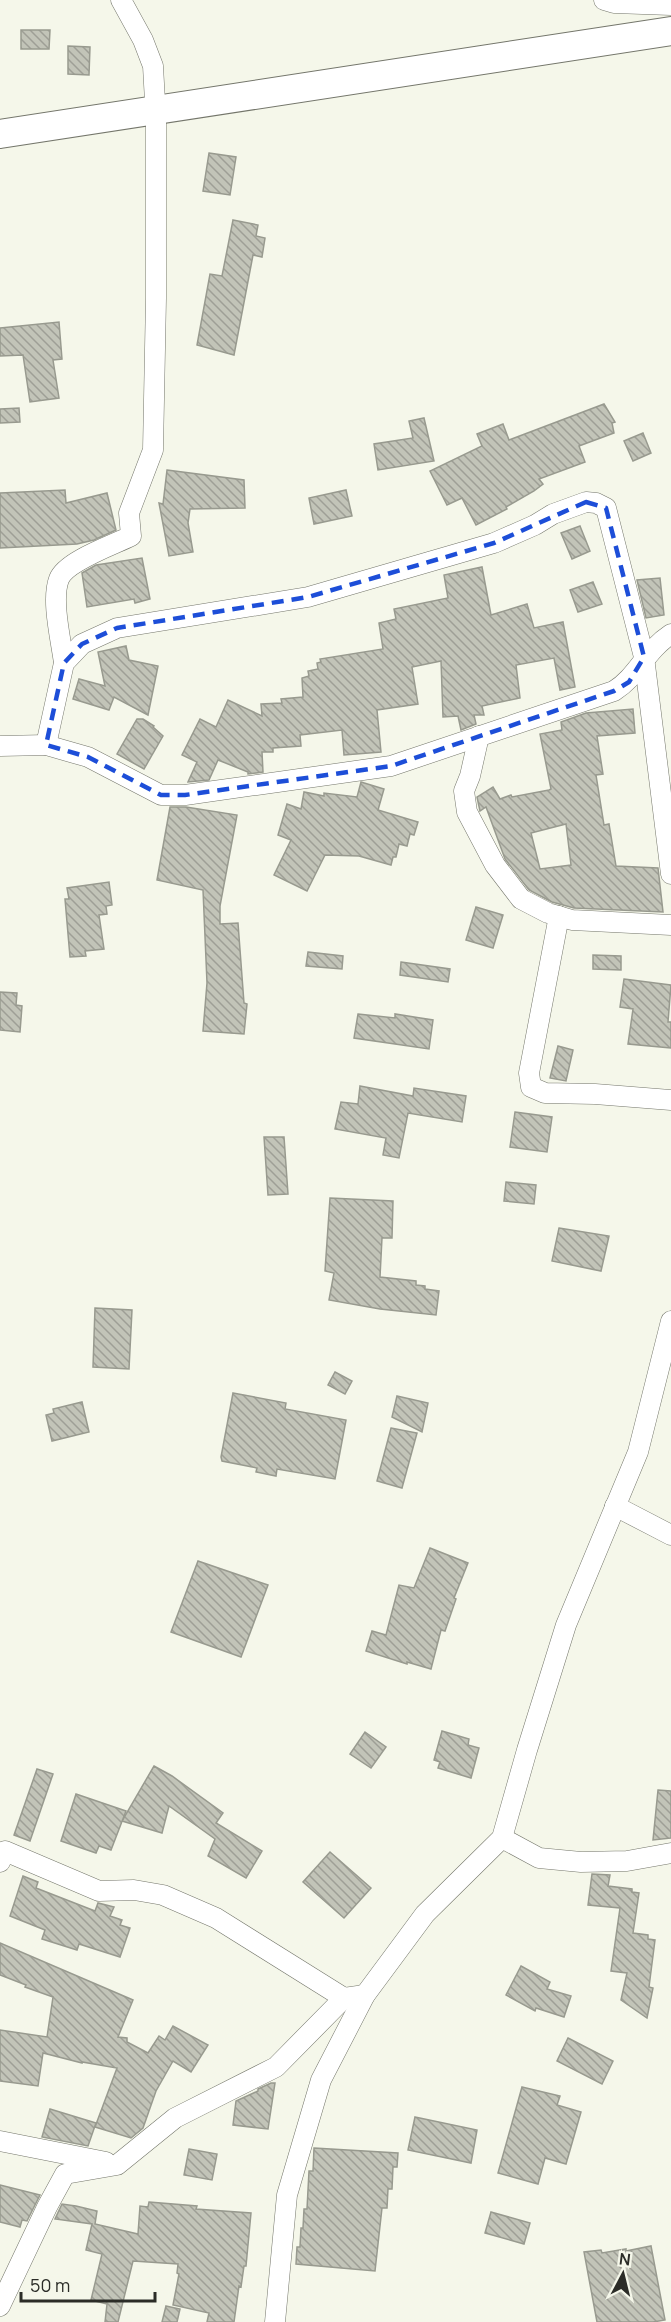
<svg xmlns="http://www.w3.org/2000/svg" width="671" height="2322" font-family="Manrope,sans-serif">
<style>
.building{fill:url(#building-back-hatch);stroke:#989a8f;stroke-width:1.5;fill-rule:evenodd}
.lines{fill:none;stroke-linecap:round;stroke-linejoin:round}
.street-casing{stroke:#74766b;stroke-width:21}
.secondary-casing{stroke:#74766b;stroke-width:30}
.street{stroke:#fff;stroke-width:20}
.secondary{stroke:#fff;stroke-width:28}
.marked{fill:none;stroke:#1d4ed8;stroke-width:4.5;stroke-dasharray:12 8;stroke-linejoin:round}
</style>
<defs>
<pattern id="building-back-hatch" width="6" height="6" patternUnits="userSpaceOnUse" patternTransform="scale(1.5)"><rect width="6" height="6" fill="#c2c4b8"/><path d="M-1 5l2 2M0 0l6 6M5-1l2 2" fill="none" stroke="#9e9f96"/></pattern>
</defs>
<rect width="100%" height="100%" fill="#f5f7ea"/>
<!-- building -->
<g class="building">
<path d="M21 30H50L49 49H21Z"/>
<path d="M68 46 90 47 89 75 68 74Z"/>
<path d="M209 153 236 157 230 195 203 191Z"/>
<path d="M233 220 258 225 256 236 265 238 262 257 253 255 234 355 197 345 210 274 222 276Z"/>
<path d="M59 322 62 359 53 360 59 398 30 402 23 355 0 356V328Z"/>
<path d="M604 404 615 422 612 423 614 433 579 446 585 462 539 479 543 484 534 491 506 507 507 509 476 525 462 498 447 505 430 471 482 446 477 434 503 424 509 440Z"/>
<path d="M19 408 20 422 0 423V409Z"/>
<path d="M424 418 434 461 378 470 374 444 413 438 409 421Z"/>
<path d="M643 433 651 453 633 461 624 441Z"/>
<path d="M167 470 244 480 245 508 190 509 188 523 193 552 169 556 159 503 163 504Z"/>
<path d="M65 490 66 503 107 493 116 530 94 540 77 544 0 548V493Z"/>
<path d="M346 490 352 516 314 524 309 498Z"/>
<path d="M580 526 590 551 572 559 561 533Z"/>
<path d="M142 558 150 599 135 603 134 599 87 607 82 573 96 565Z"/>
<path d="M482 567 491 615 527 604 534 628 563 622 575 687 560 690 554 658 516 665 520 698 482 706 484 715H474L476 724 461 730 458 716 443 717 441 661 412 667 418 704 377 710 381 752 344 755 342 730 300 735 301 746 273 748V752H262L263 772 248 774V772L218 760 209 780 188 782 197 762 182 755 200 719 216 727 228 700 262 716 261 704 282 703 281 699 303 697 302 678 309 676 308 671 318 669 317 663 321 662 320 659 383 649 379 623 396 619 394 609 448 598 444 575Z"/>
<path d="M660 578 664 615 646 618 637 580Z"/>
<path d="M593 582 602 604 578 612 570 590Z"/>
<path d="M126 646 129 660 158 666 148 715 114 697 109 710 73 699 79 679 105 686 98 652Z"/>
<path d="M633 709 635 733 597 736 603 774 596 775 604 825 609 824 616 866 658 868 663 912 574 908 552 902 529 890 505 859 486 807 480 811 477 797 493 787 500 799 511 795 512 797 549 790 551 789 540 734 562 730 561 722 586 713ZM566 824 571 865 540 869 531 833Z"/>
<path d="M137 719H143L154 726 153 727 163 736 144 769 117 754Z"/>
<path d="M361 782 384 789 378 810 418 822 414 835 410 834 407 846 399 844 396 857H393L391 865 359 856 325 855 307 891 274 875 291 840 278 835 287 804 301 809 304 792 324 796V793L357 797Z"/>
<path d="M170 807H186L237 815 220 906V924L238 923 244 1003 247 1004 244 1034 203 1031 207 983 203 890 157 880Z"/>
<path d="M109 882 112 905 106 906 107 914 99 915 104 949 85 951 86 956 70 957 65 899H69L67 888Z"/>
<path d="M476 907 503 915 493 948 466 940Z"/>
<path d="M308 952 343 956 342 969 306 966Z"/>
<path d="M593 955 621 956V970L593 969Z"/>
<path d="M401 962 450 969 448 982 400 975Z"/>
<path d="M624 979 671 985 668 1022H671V1048L628 1044 633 1009 620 1007Z"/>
<path d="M0 992 17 993 16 1005 22 1006 20 1032 0 1030Z"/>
<path d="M358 1014 395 1018V1014L433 1020 429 1049 354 1038Z"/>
<path d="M558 1046 573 1050 566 1081 550 1078Z"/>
<path d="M360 1086 413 1096 414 1088 466 1096 462 1122 408 1113 399 1158 383 1155 386 1138 335 1129 341 1102 358 1104Z"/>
<path d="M515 1112 552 1117 547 1152 510 1147Z"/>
<path d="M264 1137H284L288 1194 268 1195Z"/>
<path d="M506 1182 536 1185 534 1204 504 1201Z"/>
<path d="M330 1198 393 1201 392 1238H382L380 1277 416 1281V1285L425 1286V1289L439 1291 436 1315 380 1309 329 1300 334 1273 325 1271Z"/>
<path d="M559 1228 609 1236 601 1271 552 1261Z"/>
<path d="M95 1308 132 1310 129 1369 93 1367Z"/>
<path d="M335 1372 352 1381 345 1394 328 1385Z"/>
<path d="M233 1393 286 1403 285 1409 346 1420 335 1479 277 1469 276 1476 256 1472 257 1468 222 1461 221 1457Z"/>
<path d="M397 1396 428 1403 422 1432 392 1417Z"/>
<path d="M82 1402 89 1432 52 1441 46 1415 54 1413 53 1409Z"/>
<path d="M391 1428 417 1433 402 1488 377 1481Z"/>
<path d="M430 1548 468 1563 454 1598 456 1599 445 1631 441 1630 431 1669 407 1662V1664L366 1651 372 1631 386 1635 399 1585 414 1588Z"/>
<path d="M198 1561 268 1585 241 1657 171 1632Z"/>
<path d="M442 1731 469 1739 468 1745 479 1748 471 1778 438 1768 440 1762 434 1760Z"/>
<path d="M365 1732 386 1747 371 1768 350 1754Z"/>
<path d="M154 1766 172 1776 223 1813 216 1823 262 1851 246 1878 208 1856 215 1839 169 1806 162 1833 122 1821Z"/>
<path d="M37 1769 53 1774 30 1841 14 1835Z"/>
<path d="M658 1790 671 1791V1838L653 1840Z"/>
<path d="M76 1794 126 1811 111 1850 99 1846 96 1853 61 1841Z"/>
<path d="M330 1852 371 1888 344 1918 303 1882Z"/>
<path d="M592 1874 610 1875 608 1886 632 1889V1892L639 1893 633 1933 648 1935V1939L655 1940 649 1987 653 1988 647 2018 621 2000 627 1973 611 1971 620 1908 588 1905Z"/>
<path d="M23 1876 38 1882 36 1888 95 1911 98 1903 114 1907 110 1916 122 1920 120 1925 130 1928 120 1957 79 1944 77 1950 42 1939 45 1930 10 1916Z"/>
<path d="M0 1943 133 2000 118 2037 127 2038V2042L148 2053 159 2036 165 2040 173 2026 208 2045 191 2072 173 2061 156 2091 143 2128 131 2138 95 2127 117 2068 82 2062V2063L43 2053 38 2086 0 2081V2030L47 2037 53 1997 25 1987 26 1985 0 1975Z"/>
<path d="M521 1966 550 1982 547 1989 571 1996 564 2017 536 2008 535 2011 506 1995Z"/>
<path d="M568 2038 613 2061 602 2084 557 2061Z"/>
<path d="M271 2083H275L268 2129 233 2125 236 2101 258 2091V2089Z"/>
<path d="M522 2087 560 2096 557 2105 581 2112 566 2164 545 2158 538 2184 498 2173Z"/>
<path d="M50 2109 96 2123 88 2146 42 2137Z"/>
<path d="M415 2117 477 2130 471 2163 408 2150Z"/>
<path d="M314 2148 398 2153 397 2167H393L392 2189H388L387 2208H382L375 2271 296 2264 297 2247H300L301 2228H303L304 2209H307L309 2171H313Z"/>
<path d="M189 2149 217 2154 212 2180 184 2175Z"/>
<path d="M0 2185 40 2195 27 2221 22 2220 20 2227 0 2222Z"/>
<path d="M149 2202 197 2206 196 2209 251 2213 246 2266H244L241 2287 239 2286 234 2322H207L209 2313 173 2305 179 2274 177 2273 178 2264 133 2261 118 2322H105L107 2304 91 2300 102 2254 86 2250 92 2224 55 2219 62 2204 76 2206 97 2211 95 2224 138 2234 140 2206 148 2207Z"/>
<path d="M491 2212 530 2223 524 2244 485 2233Z"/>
<path d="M651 2246 665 2320 653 2322H597L584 2252 601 2250 602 2253 626 2249V2251Z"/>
<path d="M166 2306 180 2309 177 2322H162Z"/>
</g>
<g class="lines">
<!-- street casing -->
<g class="street-casing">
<g id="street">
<path d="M604 0 614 3 671 5"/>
<path d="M64 663C61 640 51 600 59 579 66 561 113 545 131 536L129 513 153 450 156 298V119L153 66 143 40 121 0"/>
<path d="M479 736 470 776 464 791 467 812 495 865 521 899 548 913 572 920 671 925"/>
<path d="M46 745 64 663 82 644 117 628 308 597 494 543 535 525 553 514 586 502 596 503 606 508 644 657 671 874"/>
<path d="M0 746 46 745 88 757 161 795H185L391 766 614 691C638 676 645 651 671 634"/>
<path d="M559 916 529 1073 531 1087 545 1093 595 1094 671 1100"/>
<path d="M615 1506 671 1535"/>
<path d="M502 1838 539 1858 581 1862 627 1861 671 1853"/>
<path d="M0 1862 5 1851 99 1891 134 1890 163 1895 216 1918 344 1998"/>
<path d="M0 2141 106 2162"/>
<path d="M0 2306 47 2207 65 2174 117 2165 175 2118 276 2067 344 1998 365 1995"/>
<path d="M275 2322 287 2195 321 2080 365 1995 425 1914 502 1838 527 1750 566 1625 638 1452 671 1321"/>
</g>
</g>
<!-- secondary casing -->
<g class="secondary-casing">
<path id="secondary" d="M0 134 671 31"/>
</g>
<!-- street -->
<use href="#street" class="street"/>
<!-- secondary -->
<use href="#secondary" class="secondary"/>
</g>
<!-- marked area -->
<path class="marked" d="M586 502 606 508 644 657 629 682 614 691 391 766 185 795H161L88 757 46 745 64 663 82 644 117 628 308 597 494 543Z"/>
<!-- north arrow -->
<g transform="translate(623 2274) rotate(7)" stroke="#f5f7ea" stroke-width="4.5" paint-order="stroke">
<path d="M0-4.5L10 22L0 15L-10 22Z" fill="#2b2c27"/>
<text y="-9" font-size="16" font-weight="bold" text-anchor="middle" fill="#2b2c27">N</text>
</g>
<!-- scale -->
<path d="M21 2292v9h134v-9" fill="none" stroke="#2b2c27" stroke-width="3"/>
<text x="30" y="2292" font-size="18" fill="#2b2c27" stroke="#f5f7ea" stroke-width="4.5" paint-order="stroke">50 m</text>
</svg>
